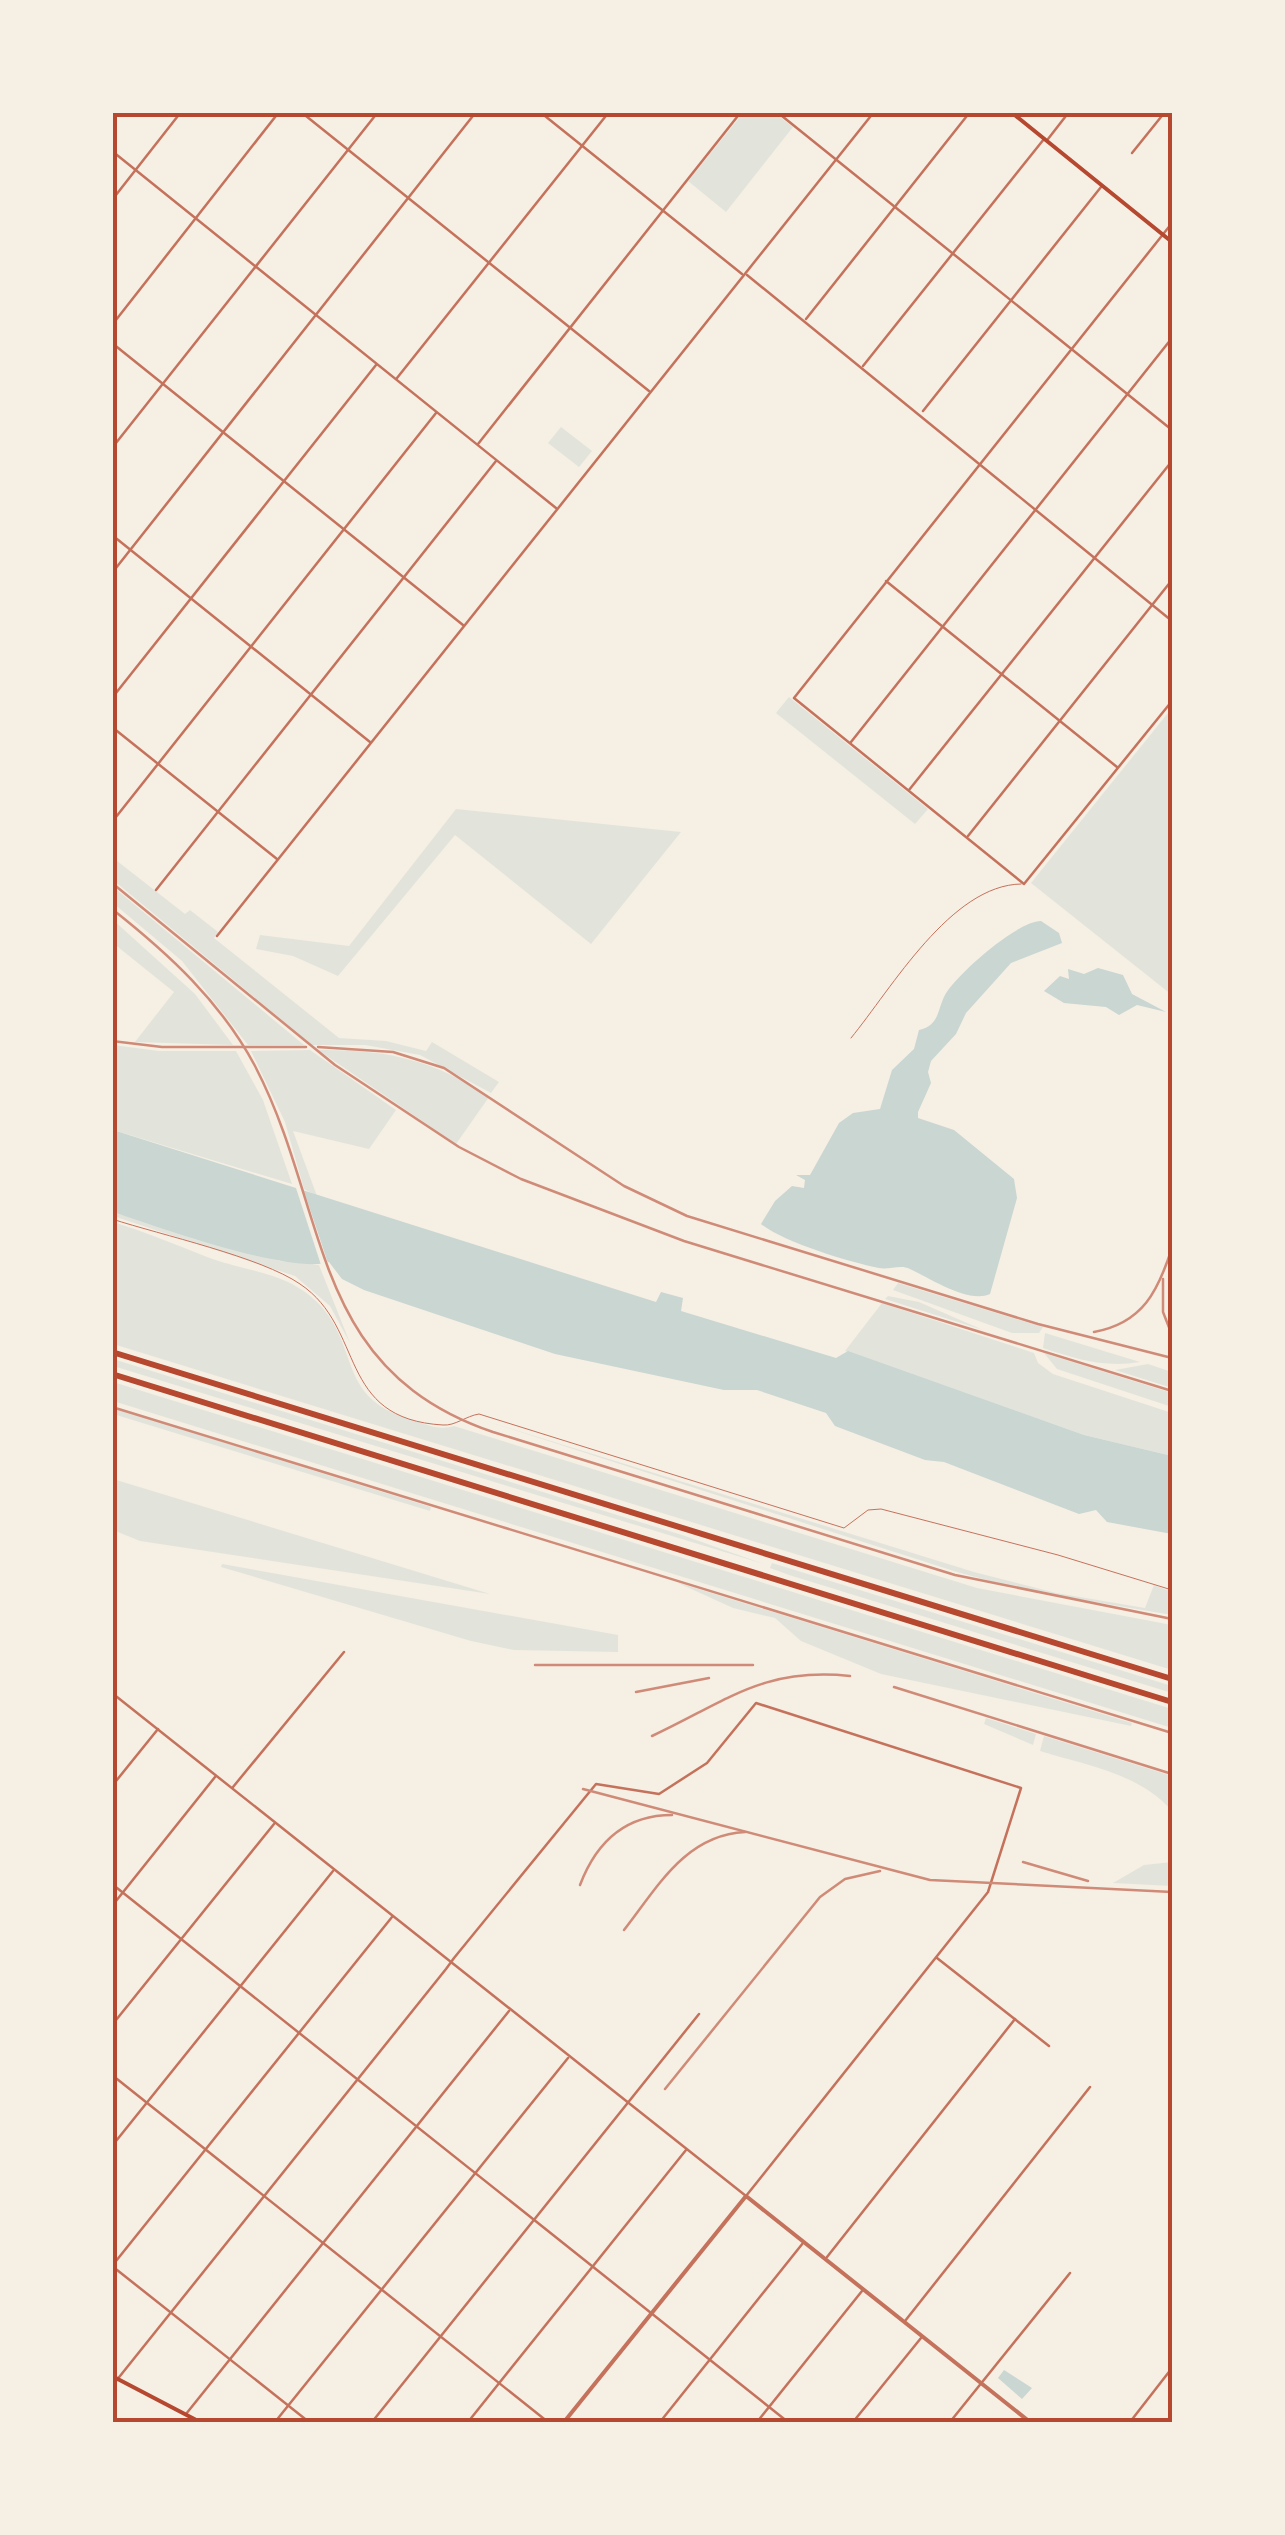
<svg xmlns="http://www.w3.org/2000/svg" width="1285" height="2535" font-family="Poppins,sans-serif">
<style>
.green{fill:#e2e4dc}
.water{fill:#c9d6d2}
.pier{fill:#f6efe4}
.lines{fill:none;stroke-linecap:round;stroke-linejoin:round}
.service{stroke:#c5725c;stroke-width:1}
.minor{stroke:#c5725c;stroke-width:2.5}
.tertiary{stroke:#c5725c;stroke-width:4}
.secondary{stroke:#b5482f;stroke-width:4}
.motorway{stroke:#b5482f;stroke-width:6}
.rail{stroke:#cf8b77;stroke-width:2.5}
.neatline{fill:none;stroke:#b5482f;stroke-width:4}
</style>
<rect width="100%" height="100%" fill="#f6efe4"/>
<!-- green -->
<g class="green">
<path d="M743 113H775L793 127 726 212 688 181Z"/>
<path d="M561 427 592 451 579 467 548 443Z"/>
<path d="M789 697 928 809 915 824 776 713Z"/>
<path d="M1172 708V995L1031 883Z"/>
<path d="M456 809 681 832 591 944 455 835 338 976 293 956 256 949 260 935 349 946Z"/>
<path d="M112 857 185 914 190 910 218 932 214 938 339 1038 386 1041 426 1051 432 1042 499 1082 491 1093 420 1055 365 1045H312L113 880Z"/>
<path d="M112 886 304 1045H248L182 961 113 903Z"/>
<path d="M112 919 195 994 233 1045 135 1042 174 992 113 943Z"/>
<path d="M113 1045 159 1051H236L263 1100 292 1184 113 1130Z"/>
<path d="M310 1050 396 1110 369 1149 293 1131 317 1196 304 1189 285 1122 251 1051Z"/>
<path d="M318 1050C383 1049 434 1059 489 1097L456 1144Z"/>
<path d="M112 1212 280 1261 319 1265 350 1343 330 1306 295 1276 113 1216Z"/>
<path d="M113 1222C145 1232 175 1244 207 1257 246 1272 287 1271 319 1304 360 1347 337 1398 410 1419 425 1424 439 1431 454 1426L977 1588 1172 1625V1670L113 1344 112 1278 117 1264 113 1262Z"/>
<path d="M898 1283 1043 1327 1039 1333H1012L893 1290Z"/>
<path d="M888 1296 919 1302 983 1330 885 1299Z"/>
<path d="M882 1303 1034 1353 1038 1363 1053 1374 1172 1413V1456L1084 1435 845 1351Z"/>
<path d="M1045 1333 1140 1362C1105 1368 1076 1359 1043 1348Z"/>
<path d="M1044 1353 1172 1393V1407L1057 1369Z"/>
<path d="M113 1359 682 1535 764 1564 113 1366Z"/>
<path d="M1148 1364 1172 1372V1388L1115 1370Z"/>
<path d="M113 1382 1172 1709V1728L113 1401Z"/>
<path d="M113 1408 431 1507 430 1511 113 1414Z"/>
<path d="M486 1421 974 1572 1056 1593 1145 1608 1154 1585 1172 1592V1615L1024 1590 957 1572Z"/>
<path d="M113 1479 490 1594 140 1541 113 1530Z"/>
<path d="M772 1563 1172 1686V1693L789 1575 770 1568Z"/>
<path d="M222 1564 618 1635V1652L514 1650 471 1641 221 1567Z"/>
<path d="M676 1582 1132 1723 1131 1726 881 1674 801 1641 775 1618 733 1608Z"/>
<path d="M986 1718 1036 1734 1033 1745 984 1724Z"/>
<path d="M1044 1736 1172 1776V1811C1141 1774 1085 1765 1040 1751Z"/>
<path d="M1172 1862V1886L1113 1883 1144 1865Z"/>
</g>
<!-- water -->
<g class="water">
<path d="M1041 921 1059 933 1062 943 1011 963 966 1013 956 1034 931 1061 928 1072 931 1083 918 1112V1118L954 1130 1014 1179 1017 1198 990 1294C968 1304 930 1278 910 1269 901 1264 889 1270 879 1268 849 1262 783 1242 761 1224L775 1201 792 1186 804 1188 805 1180 796 1175H810L839 1123 853 1113 880 1109 892 1070 914 1049 919 1030C940 1025 937 1010 945 995 956 975 1017 921 1041 921Z"/>
<path d="M1098 968 1123 975 1132 994 1166 1012 1137 1005 1119 1015 1106 1007 1064 1003 1044 991 1060 976 1069 979 1068 969 1084 974Z"/>
<path d="M113 1130 656 1302 661 1292 683 1298 681 1311 836 1358 848 1351 1084 1435 1172 1456V1534L1107 1522 1096 1510 1079 1514 944 1462 925 1460 835 1426 826 1413 757 1390H724L555 1354 364 1290 342 1279 329 1262C291 1275 155 1226 113 1212Z"/>
<path d="M1004 2370 1032 2388 1022 2399 998 2378Z"/>
</g>
<!-- pier -->
<path class="pier" d="M301 1182 328 1263 321 1265 295 1185Z"/>
<g class="lines">
<!-- service -->
<g class="service">
<path d="M851 1038C892 988 951 885 1021 884"/>
<path d="M112 1219C161 1235 261 1257 300 1284 366 1328 336 1419 443 1425 455 1426 466 1416 479 1414L844 1528 868 1510 881 1509 1058 1555 1172 1590"/>
</g>
<!-- minor -->
<g class="minor">
<path d="M301 112 649 391"/>
<path d="M540 112 742 274"/>
<path d="M777 112 1172 430"/>
<path d="M1048 139 1069 112"/>
<path d="M112 151 556 508"/>
<path d="M1132 153 1165 112"/>
<path d="M112 200 181 112"/>
<path d="M1172 223 794 698 1024 884 1172 701"/>
<path d="M747 275 1172 621"/>
<path d="M806 319 970 112"/>
<path d="M112 325 279 112"/>
<path d="M112 343 463 625"/>
<path d="M863 366 1044 139"/>
<path d="M397 378 609 112"/>
<path d="M923 411 1101 187"/>
<path d="M478 444 741 112"/>
<path d="M112 448 378 112"/>
<path d="M112 535 370 742"/>
<path d="M112 573 476 112"/>
<path d="M886 581 1117 767"/>
<path d="M112 698 376 365"/>
<path d="M112 727 277 859"/>
<path d="M851 742 1172 338"/>
<path d="M909 790 1172 461"/>
<path d="M112 822 436 413"/>
<path d="M968 836 1172 580"/>
<path d="M156 890 496 461"/>
<path d="M217 936 874 112"/>
<path d="M112 1693C225 1783 338 1873 451 1962 549 2040 648 2118 746 2196L988 1892 1021 1788 756 1703 707 1763 659 1794 596 1784 454 1958 446 1969 112 2386"/>
<path d="M112 1786 158 1729"/>
<path d="M233 1787 344 1652"/>
<path d="M112 1884 788 2422"/>
<path d="M112 1906 215 1777"/>
<path d="M937 1958 1049 2046"/>
<path d="M112 2025 274 1824"/>
<path d="M112 2075 548 2422"/>
<path d="M112 2146 333 1871"/>
<path d="M827 2257 1015 2019"/>
<path d="M905 2321 1090 2087"/>
<path d="M186 2414 509 2011"/>
<path d="M275 2422 568 2058"/>
<path d="M309 2422 112 2266 392 1917"/>
<path d="M372 2422 699 2014"/>
<path d="M468 2422 686 2150"/>
<path d="M660 2422 803 2243"/>
<path d="M757 2422 862 2291"/>
<path d="M853 2422 921 2338"/>
<path d="M950 2422 1070 2273"/>
<path d="M1130 2422 1172 2368"/>
</g>
<!-- tertiary -->
<path class="tertiary" d="M564 2422 746 2196 1030 2422"/>
<!-- secondary -->
<g class="secondary">
<path d="M1011 112 1172 242"/>
<path d="M112 2376 200 2422"/>
</g>
<!-- motorway -->
<g class="motorway">
<path d="M112 1352 1172 1679"/>
<path d="M112 1374 1172 1702"/>
</g>
<!-- rail -->
<g class="rail">
<path d="M112 883 335 1065 459 1147 521 1179 684 1241 1172 1391"/>
<path d="M112 909C169 954 221 1002 255 1066 331 1212 307 1368 493 1432L955 1575 1172 1619"/>
<path d="M112 1041 162 1047H306"/>
<path d="M318 1047 393 1052 444 1068 624 1186 687 1216 1038 1324 1172 1358"/>
<path d="M1163 1279V1312L1172 1335"/>
<path d="M1094 1332C1143 1323 1158 1291 1172 1248"/>
<path d="M112 1407 1172 1733"/>
<path d="M535 1665H753"/>
<path d="M894 1687 1172 1774"/>
<path d="M636 1692 709 1678"/>
<path d="M652 1736C727 1701 763 1667 850 1676"/>
<path d="M583 1789 930 1880 1172 1892"/>
<path d="M1023 1862 1088 1881"/>
<path d="M580 1885C596 1843 624 1815 672 1815"/>
<path d="M624 1930C657 1888 685 1835 745 1832"/>
<path d="M665 2089 820 1897 845 1879 880 1871"/>
</g>
</g>
<!-- border -->
<rect width="1285" height="2535" fill="none" stroke="#f6efe4" stroke-width="230"/>
<rect x="115" y="115" width="1055" height="2305" class="neatline"/>
</svg>
